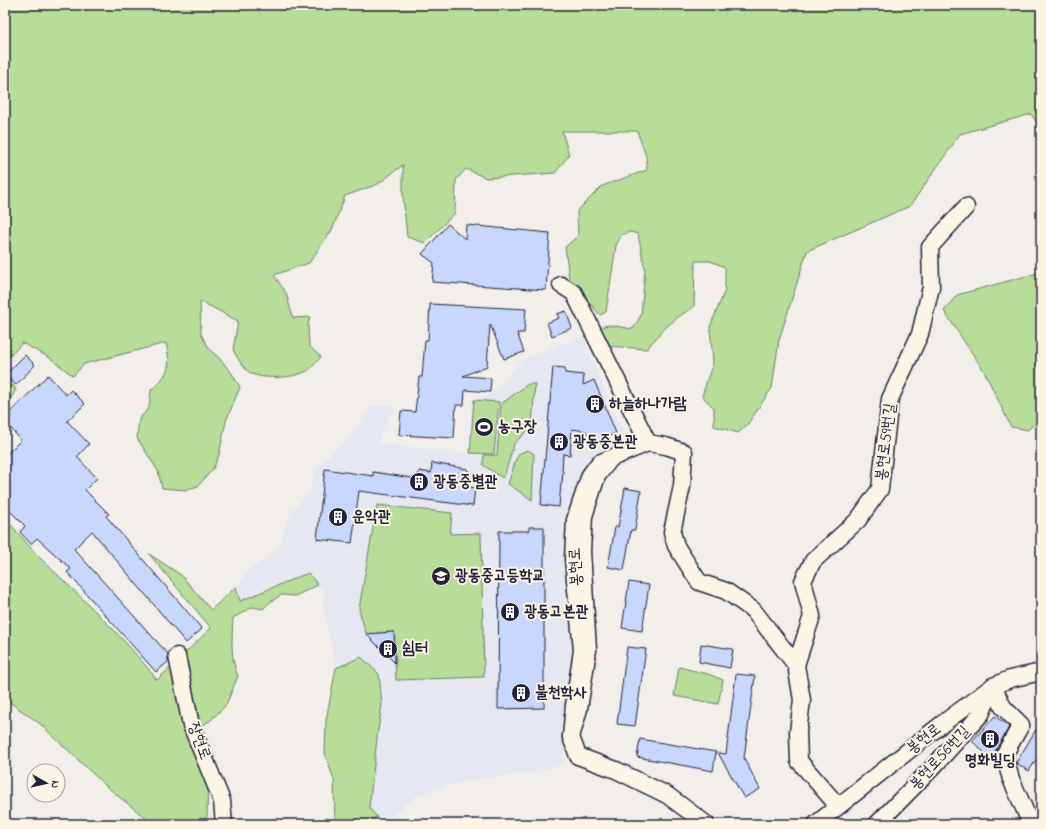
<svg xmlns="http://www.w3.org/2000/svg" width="1046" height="829" font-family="'Indie Flower','Poor Story',sans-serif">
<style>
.built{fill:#e5e8f0}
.green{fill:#b7dd98;stroke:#6c806a}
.building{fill:#c8d7fd;stroke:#22223b}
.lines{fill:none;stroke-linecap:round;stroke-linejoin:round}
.minor-casing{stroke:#22223b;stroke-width:19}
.minor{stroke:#fcf5e5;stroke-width:16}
.labels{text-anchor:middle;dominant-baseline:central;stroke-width:4;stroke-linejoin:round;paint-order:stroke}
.poi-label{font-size:16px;font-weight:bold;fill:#22223b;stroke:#fcf5e5;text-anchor:start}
.street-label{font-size:16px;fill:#22223b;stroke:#fcf5e5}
</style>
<rect width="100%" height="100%" fill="#f2efea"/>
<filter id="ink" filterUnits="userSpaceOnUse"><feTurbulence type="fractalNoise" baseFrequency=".025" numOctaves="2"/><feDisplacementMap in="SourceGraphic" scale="8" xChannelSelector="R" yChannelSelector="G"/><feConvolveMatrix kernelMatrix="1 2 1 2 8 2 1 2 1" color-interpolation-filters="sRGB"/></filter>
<g filter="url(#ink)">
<!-- built -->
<path class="built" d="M582 336 626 438 586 472 578 648 568 728 564 744 563 765 526 774 480 779 445 786 415 797 391 817H377L369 808 378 730 382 705 361 657 336 668 322 602 325 593 308 574 240 601 236 588 249 570 279 547 290 513 308 494 316 468 347 439 372 406H396L383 429 377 443 469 454 473 398 490 395 523 359Z"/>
<!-- green -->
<g class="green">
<path d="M5 5H1041V129L1031 114 960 134 910 206 807 251 779 340 772 388 747 425 738 433 714 426V408L702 396 713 362 710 327 725 290V267L710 261H695L694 307C673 319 662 330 647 349L607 346 598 327 610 325 633 329 641 315 645 270 638 234 630 232 621 235 616 246 606 312 600 315 569 279 565 247 578 236 577 211 602 186 647 170 646 156 637 131H562L569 155 555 173 486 178 466 169 456 180 455 213 425 243 407 237 403 196V165L378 184 345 196 332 230 309 263 274 275 286 293 293 318 310 317 308 324 309 346 321 357C316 362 311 370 305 372 294 378 261 380 250 373 242 367 238 358 233 350L238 321 200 301 201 334 210 350 219 358 231 372 240 387 226 421 219 455 213 469 198 486 185 490 162 488 158 471 137 438 139 419 149 408 151 390C170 373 171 367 166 343L84 364 73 376 50 358 22 343 5 362Z"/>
<path d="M1041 272V381L1040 382 1041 418 1028 430 1011 427 984 371 944 311 957 295Z"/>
<path d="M5 376 16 389 5 410Z"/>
<path d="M528 384H535L532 426 514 444 504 477H501L483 465 484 455H497L501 404Z"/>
<path d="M474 400 499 402 494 454 470 453Z"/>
<path d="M528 450 534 454 532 500 508 484 516 459 520 453Z"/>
<path d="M377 505 452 513 450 534 481 533 484 677 396 680 394 632 366 634 359 609Z"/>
<path d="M5 518C16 530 26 543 37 555 78 595 122 634 157 680L172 666 208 782 207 817 197 824H153L107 787 39 723 5 699Z"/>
<path d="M149 554 181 575 211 610 236 587 240 601 308 573 318 585 295 596 281 595 269 603 263 609 253 607 233 618C232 637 230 659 238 676L226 705 211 720 198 728 180 658 211 628Z"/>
<path d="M361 657 379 674 382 705 378 730 369 808 377 817 358 824H335L334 780 325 753 326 720 336 668Z"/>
<path d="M679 667 708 674 723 680 718 704 674 696Z"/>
</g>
<!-- building -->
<g class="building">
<path d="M448 224 465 239 466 225 550 233 546 290 432 282 434 263 422 254Z"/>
<path d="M430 304 526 309 524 333H517L524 352 504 359 490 324 487 366 463 376 491 378 490 392 465 390 464 405H456L454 438 399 435 401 411 415 412 419 377H422L425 340H428Z"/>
<path d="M566 311 572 328 552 336 547 323 559 318 557 314Z"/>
<path d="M25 355 35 365 16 385 5 375Z"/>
<path d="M553 367 565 368V373L584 375 583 385 594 380 616 433 591 444 586 431 572 429 570 455 563 454 562 471H563L562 483H561L559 507 541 505Z"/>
<path d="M48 375 66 395 71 390 85 404 67 421 89 444 77 457 97 478 85 490 109 514 106 516 202 629 186 643 92 531 74 549 168 654V662L156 672 67 572 71 569 37 538 31 544 20 532 25 526 5 506V456L21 440 5 422V417Z"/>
<path d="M432 463 468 469 466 486 475 488 473 506 359 491 352 543 317 539 325 469 373 476V472L418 479 419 471 431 473Z"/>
<path d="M625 488 641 491 635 530H631L624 570 608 567 615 527H618Z"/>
<path d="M529 527H544V708L498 709 499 531H529Z"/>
<path d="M629 582 649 585 642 631 622 628Z"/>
<path d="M394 632 395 663 366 634Z"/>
<path d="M701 644 733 649 730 668 699 662Z"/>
<path d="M627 647 646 649 635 726 617 724Z"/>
<path d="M736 674 755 676 744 758 760 789 744 798 718 753 726 754Z"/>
<path d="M995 716 1009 727 996 750 995 759 993 761 972 741Z"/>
<path d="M1041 721V752L1029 771 1016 763Z"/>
<path d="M640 739 716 752 713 771 637 757Z"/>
</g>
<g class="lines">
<!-- minor casing -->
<g class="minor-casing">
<g id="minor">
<path d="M561 285 574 293 648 443"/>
<path d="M611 458 597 476 584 516 582 551 588 650 579 709 571 737 574 705 582 650 573 559 575 520 590 475 599 463 648 443 666 446 684 452 682 486 672 532 676 546 699 582 726 591 753 610 796 665 802 700 798 732 799 761 838 806"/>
<path d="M177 656 191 725 222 801 224 824"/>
<path d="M796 665 812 616 803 581 813 561 858 520 880 489 890 399 920 334 931 287 930 247 966 207"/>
<path d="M993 686 1003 707 1021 725 1004 755 1011 779 1031 824"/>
<path d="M571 737 578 756 616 770 667 795 706 824"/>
<path d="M816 824 942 724 993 686 1010 679 1041 672"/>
<path d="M877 824 933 767 981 714 993 686"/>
</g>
</g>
<!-- minor -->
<use href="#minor" class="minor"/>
</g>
</g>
<!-- icons -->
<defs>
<g id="building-disc" transform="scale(1)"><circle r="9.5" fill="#22223b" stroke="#fcf5e5"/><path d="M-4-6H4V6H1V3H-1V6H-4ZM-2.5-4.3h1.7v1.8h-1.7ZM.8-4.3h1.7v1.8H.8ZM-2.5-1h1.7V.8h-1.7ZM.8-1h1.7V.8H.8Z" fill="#fff"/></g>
<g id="stadium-disc" transform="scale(1)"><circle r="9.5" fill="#22223b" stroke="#fcf5e5"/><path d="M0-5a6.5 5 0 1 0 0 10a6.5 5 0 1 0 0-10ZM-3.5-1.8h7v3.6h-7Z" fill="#fff"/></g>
<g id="school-disc" transform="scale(1)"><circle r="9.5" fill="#22223b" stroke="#fcf5e5"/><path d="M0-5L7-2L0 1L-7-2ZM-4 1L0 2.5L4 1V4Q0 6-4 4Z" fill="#fff"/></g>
</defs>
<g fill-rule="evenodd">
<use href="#building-disc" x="595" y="404"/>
<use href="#stadium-disc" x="484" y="427"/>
<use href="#building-disc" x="559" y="442"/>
<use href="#building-disc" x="419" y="482"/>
<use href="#building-disc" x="338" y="517"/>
<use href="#school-disc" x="441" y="576"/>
<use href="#building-disc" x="510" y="612"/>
<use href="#building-disc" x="388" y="649"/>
<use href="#building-disc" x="521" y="693"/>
<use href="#building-disc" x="990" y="739"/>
</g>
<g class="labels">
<!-- poi labels -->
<g class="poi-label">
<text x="609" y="404">하늘하나가람</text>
<text x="498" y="427">농구장</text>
<text x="573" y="442">광동중본관</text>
<text x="433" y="482">광동중별관</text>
<text x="352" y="517">운악관</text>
<text x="455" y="576">광동중고등학교</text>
<text x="524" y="612">광동고본관</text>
<text x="402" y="649">쉼터</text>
<text x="535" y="693">불천학사</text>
<text x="990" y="761" text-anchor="middle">명화빌딩</text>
</g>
<!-- street labels -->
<g class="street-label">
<text transform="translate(886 442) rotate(-83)">봉현로59번길</text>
<text transform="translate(576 567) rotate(-93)">봉현로</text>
<text transform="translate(924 739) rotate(-38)">봉현로</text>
<text transform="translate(199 741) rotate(70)">장현로</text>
<text transform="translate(940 758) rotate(-47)">봉현로56번길</text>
</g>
</g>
<!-- margin -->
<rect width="1046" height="829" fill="none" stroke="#fcf5e5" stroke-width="20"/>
<rect x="10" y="10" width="1026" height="809" fill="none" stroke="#22223b" stroke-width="1.5" filter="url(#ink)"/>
<!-- north arrow -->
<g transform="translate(46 783) rotate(98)"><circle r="19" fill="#fcf5e5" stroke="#a5a1a1"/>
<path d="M0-3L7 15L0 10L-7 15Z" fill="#22223b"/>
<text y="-6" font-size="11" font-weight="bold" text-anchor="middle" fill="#22223b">N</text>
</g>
</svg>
